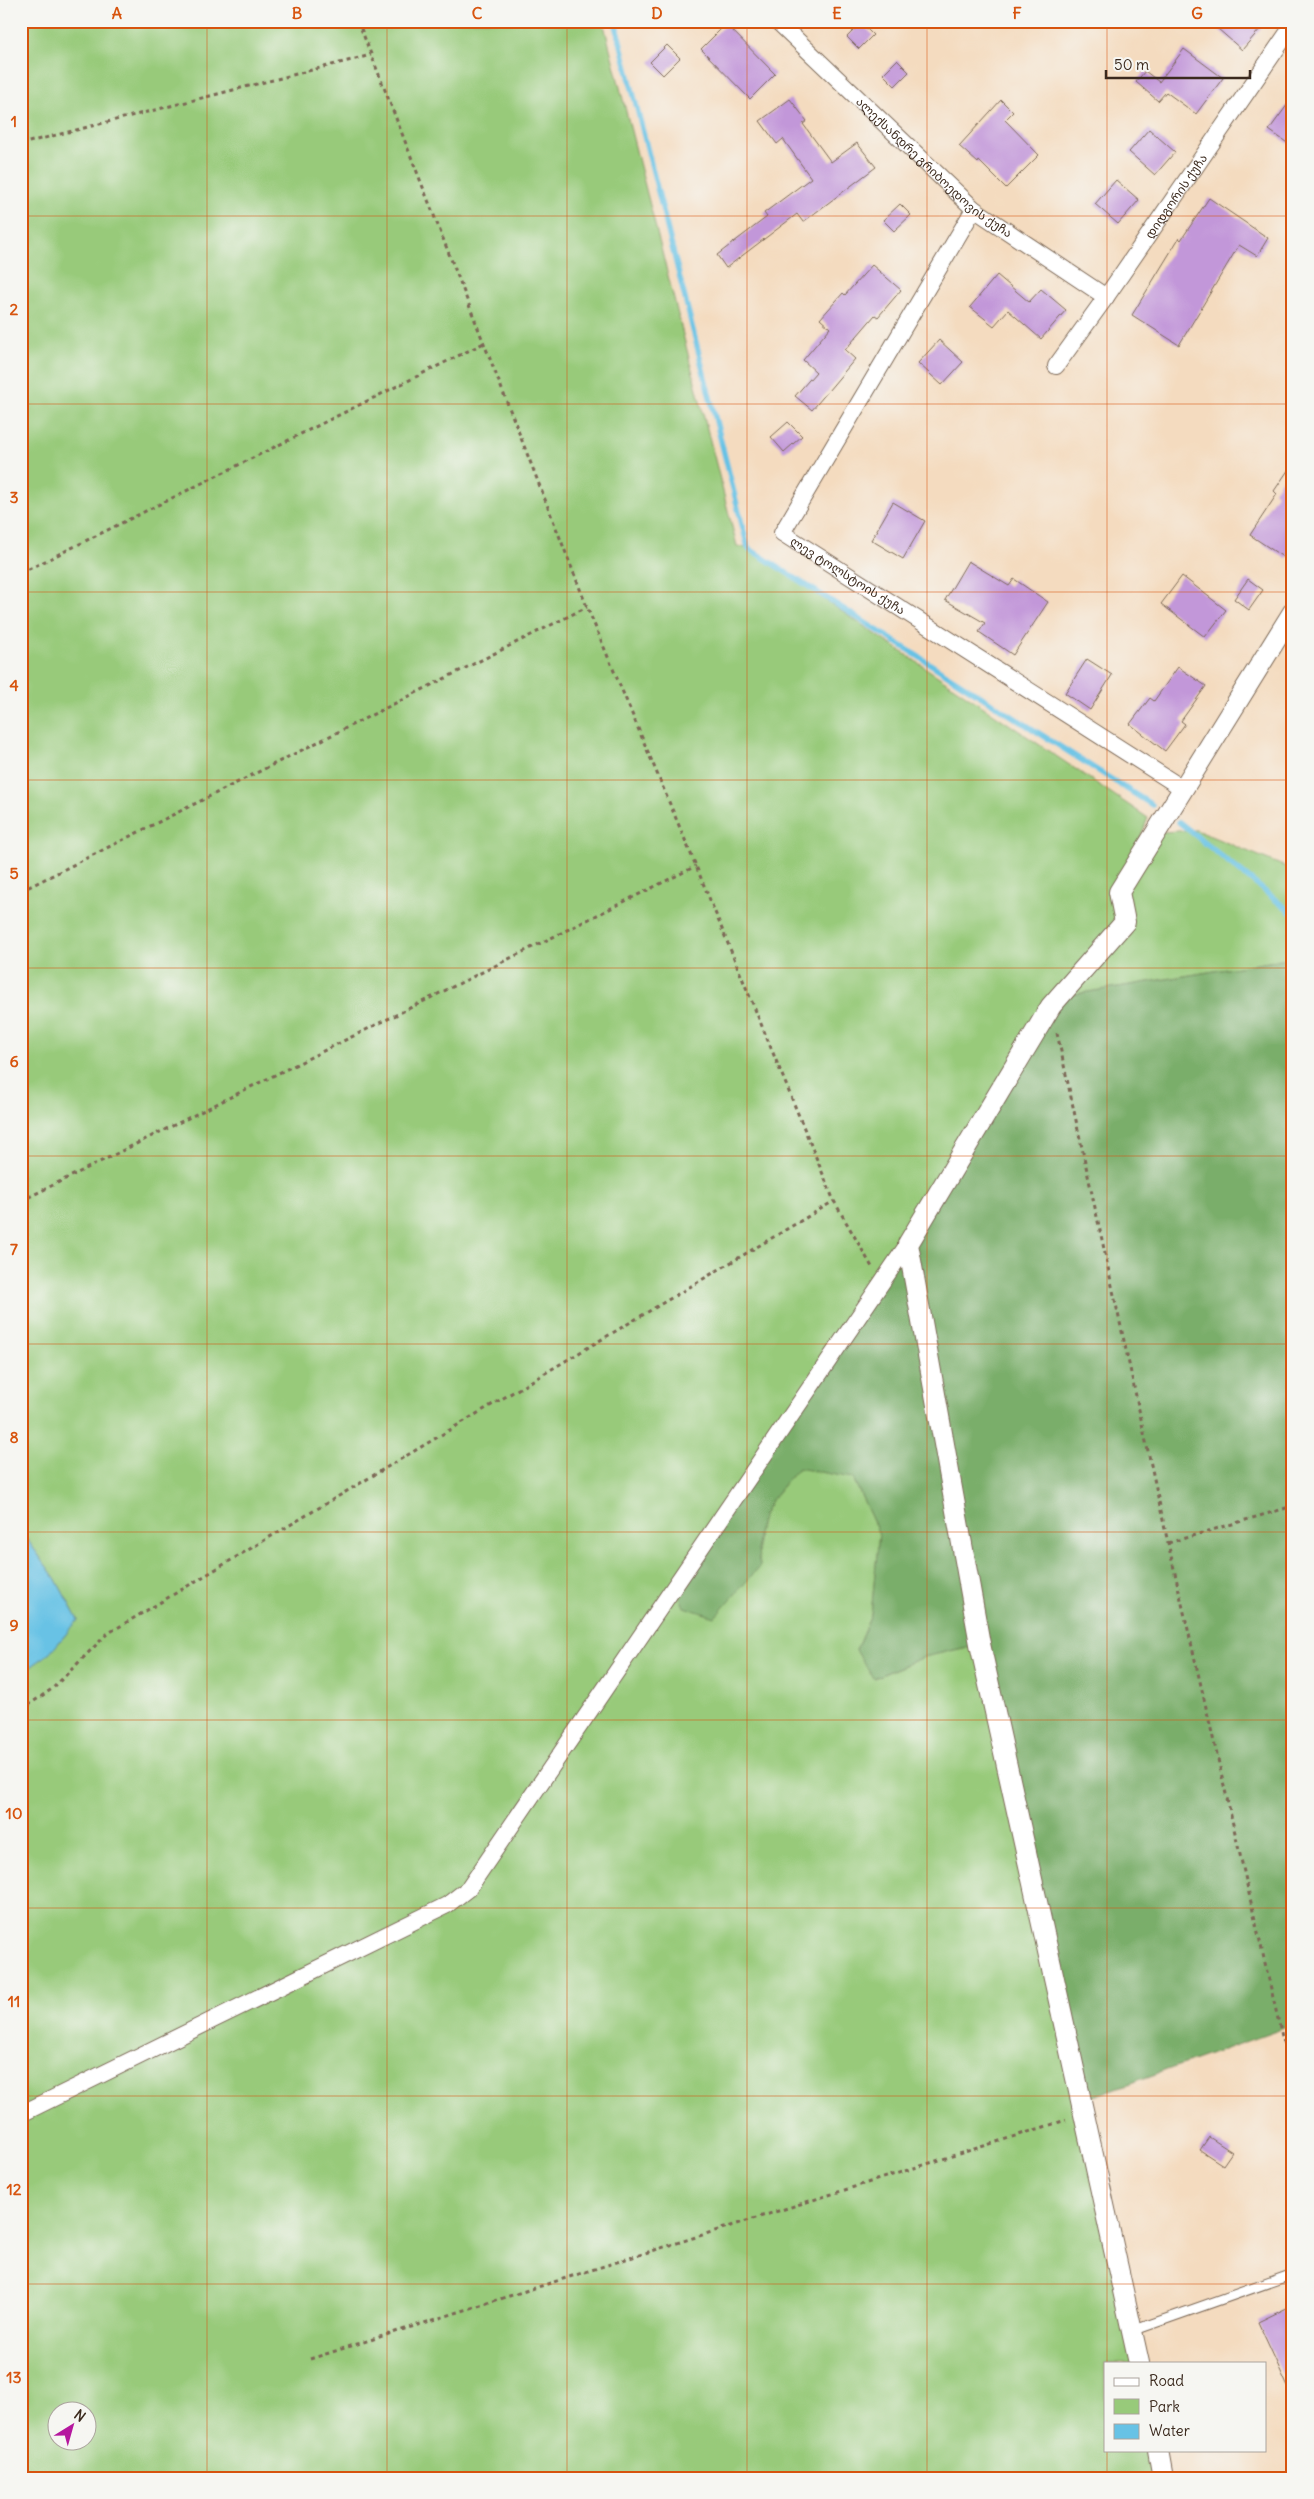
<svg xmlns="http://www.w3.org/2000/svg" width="1314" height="2499" font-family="Delius,'Noto Sans Georgian',sans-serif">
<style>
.green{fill:#98ca7a;stroke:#6a7a4c;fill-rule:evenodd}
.forest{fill:#7aae6a;stroke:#5a6c44}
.water{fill:#67c2e5;stroke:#517682}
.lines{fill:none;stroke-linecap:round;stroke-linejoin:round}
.stream{stroke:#67c2e5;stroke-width:5.5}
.building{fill:#c297d9}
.service-casing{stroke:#7c6856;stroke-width:11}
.minor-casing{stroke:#7c6856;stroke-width:18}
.tertiary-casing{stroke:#7c6856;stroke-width:22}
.path{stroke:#7c6856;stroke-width:3;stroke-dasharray:4 4;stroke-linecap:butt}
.service{stroke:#fff;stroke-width:9}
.minor{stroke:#fff;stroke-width:16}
.tertiary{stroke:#fff;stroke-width:20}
.grid{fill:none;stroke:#d7540e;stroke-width:1;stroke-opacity:0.55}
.labels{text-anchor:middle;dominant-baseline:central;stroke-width:4;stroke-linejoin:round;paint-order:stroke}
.street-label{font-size:12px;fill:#3b2a1e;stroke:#f6f6f2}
.neatline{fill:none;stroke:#d7540e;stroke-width:2}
.grid-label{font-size:16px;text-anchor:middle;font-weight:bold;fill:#d7540e}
</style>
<rect width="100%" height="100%" fill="#f6f6f2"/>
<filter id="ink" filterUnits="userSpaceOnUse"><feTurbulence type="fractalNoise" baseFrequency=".02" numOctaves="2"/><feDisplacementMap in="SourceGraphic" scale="10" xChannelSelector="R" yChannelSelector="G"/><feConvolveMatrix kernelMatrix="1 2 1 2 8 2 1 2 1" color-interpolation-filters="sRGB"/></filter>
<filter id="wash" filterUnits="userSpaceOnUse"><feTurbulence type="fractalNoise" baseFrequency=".0096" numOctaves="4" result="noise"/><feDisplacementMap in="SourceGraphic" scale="20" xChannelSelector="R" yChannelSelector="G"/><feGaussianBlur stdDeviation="1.12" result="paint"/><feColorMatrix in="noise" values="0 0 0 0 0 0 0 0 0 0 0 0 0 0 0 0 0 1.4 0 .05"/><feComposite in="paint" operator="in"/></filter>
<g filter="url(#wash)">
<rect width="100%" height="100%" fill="#f4dbbf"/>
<!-- green -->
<path class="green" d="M21 21H603L737 546 748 548 1148 818 1119 891 1162 832 1196 830 1293 870V958L1058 997 908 1244 708 1538 760 1566C751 1517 769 1502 799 1467L853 1478 879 1534 871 1615 856 1650 874 1678 924 1657 980 1644 1139 2363H1105V2450H1158L1163 2478H21V1674L50 1653 78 1620 55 1578 21 1531ZM58 2412H88V2442H58Z"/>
<!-- forest -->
<path class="forest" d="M1293 958V2025L1080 2101 980 1644 924 1657 873 1678 856 1650 871 1615 879 1534 853 1478 798 1468C769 1502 751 1517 760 1566L715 1617 684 1607 676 1586 1058 997Z"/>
<!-- water -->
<path class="water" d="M21 1531 55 1578 78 1620 50 1653 21 1674Z"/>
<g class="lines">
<!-- stream -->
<g class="stream">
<path d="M615 21 748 548 1152 805"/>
<path d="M1179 822 1293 914"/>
</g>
</g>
<g id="blocks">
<!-- building -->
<g class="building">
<path d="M1209 21H1267L1242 50Z"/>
<path d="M861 23 873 35 859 49 847 37Z"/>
<path d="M726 24 775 74 750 99 701 49Z"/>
<path d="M667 45 680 58 663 75 650 62Z"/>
<path d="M1184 49 1223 78 1196 114 1166 92 1158 101 1136 82 1145 71 1159 82Z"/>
<path d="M897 60 909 72 895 86 883 74Z"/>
<path d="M1293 97V147L1269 130Z"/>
<path d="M790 99 807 121 803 124 831 162 857 143 876 167 803 222 797 214 726 268 717 255 767 217 764 213 811 178 783 139 777 144 760 121Z"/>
<path d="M1001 100 1013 112 1005 120 1039 155 1006 188 979 161 978 163 959 146Z"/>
<path d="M1149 129 1175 152 1155 175 1129 152Z"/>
<path d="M1116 180 1139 200 1118 224 1095 204Z"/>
<path d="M1209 198 1268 238 1257 256 1239 245 1179 345 1132 315 1179 238 1181 240Z"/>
<path d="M900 204 911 215 894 231 883 220Z"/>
<path d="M872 265 901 290 878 317 875 315 845 350 855 359 812 410 795 396 816 372 803 360 830 328 820 319 843 293 845 295Z"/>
<path d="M997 275 1029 302 1041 289 1066 310 1041 339 1008 310 994 326 970 307Z"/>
<path d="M939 340 963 362 942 385 918 363Z"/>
<path d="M788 422 802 436 784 452 771 437Z"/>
<path d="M1293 463V548L1286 559 1250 535 1277 494 1274 491Z"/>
<path d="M893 502 925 521 903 559 871 540Z"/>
<path d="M968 561 1009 586 1014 579 1048 602 1013 655 979 632 985 623 945 600Z"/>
<path d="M1182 576 1226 610 1205 637 1161 604Z"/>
<path d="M1248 579 1263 590 1249 610 1234 599Z"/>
<path d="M1087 659 1112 675 1090 710 1065 693Z"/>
<path d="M1178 667 1206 686 1181 721 1185 724 1165 751 1130 724 1150 698 1154 701Z"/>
<path d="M1209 2137 1232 2152 1223 2165 1200 2150Z"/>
<path d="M1293 2305V2398L1258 2322Z"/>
</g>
</g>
</g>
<g filter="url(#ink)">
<use href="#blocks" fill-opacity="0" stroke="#7c6856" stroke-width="1"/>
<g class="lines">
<!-- service casing -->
<g class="service-casing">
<path id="service" d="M1132 2331 1293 2274"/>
</g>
<!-- minor casing -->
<g class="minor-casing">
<g id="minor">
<path id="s1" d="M777 21 974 209 1106 297"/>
<path id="s2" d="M974 209 782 533 1182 788"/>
<path id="s3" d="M1056 366 1106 297 1293 25"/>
<path d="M21 2114 447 1905 469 1888 908 1244"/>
</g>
</g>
<!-- tertiary casing -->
<g class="tertiary-casing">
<g id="tertiary">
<path d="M1139 2363 980 1644 908 1244 1051 1006 1125 922 1119 892 1293 612"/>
<path d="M1158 2450 1163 2478"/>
</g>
</g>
<!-- path -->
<g class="path">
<path d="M358 21 587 607 696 866 834 1201 872 1267"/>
<path d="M21 144 371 55"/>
<path d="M21 573 484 343"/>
<path d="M21 891 587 607"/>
<path d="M1057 1033 1168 1543 1293 2084"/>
<path d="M21 1201 696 866"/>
<path d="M1168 1543 1293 1506"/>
<path d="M21 1710 52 1689 107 1634 834 1201"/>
<path d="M310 2359 1066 2120"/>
</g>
<!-- service -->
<use href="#service" class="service"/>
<!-- minor -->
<use href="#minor" class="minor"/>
<!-- tertiary -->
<use href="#tertiary" class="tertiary"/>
</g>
</g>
<!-- grid -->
<path class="grid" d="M207 21V2478M387 21V2478M567 21V2478M747 21V2478M927 21V2478M1107 21V2363M21 216H1293M21 404H1293M21 592H1293M21 780H1293M21 968H1293M21 1156H1293M21 1344H1293M21 1532H1293M21 1720H1293M21 1908H1293M21 2096H1293M21 2284H1293M1107 2450V2478"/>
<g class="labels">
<!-- street labels -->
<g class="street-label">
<text stroke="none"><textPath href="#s1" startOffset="215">ალექსანდრე გრიბოედოვის ქუჩა</textPath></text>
<text stroke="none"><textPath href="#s3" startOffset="208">დიდგორის ქუჩა</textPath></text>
<text stroke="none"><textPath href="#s2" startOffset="455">ლევ ტოლსტოის ქუჩა</textPath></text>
</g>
</g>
<!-- margin -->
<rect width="1314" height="2499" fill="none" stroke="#f6f6f2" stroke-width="55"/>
<!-- legend -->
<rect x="1104" y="2362" width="162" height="90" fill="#f6f6f2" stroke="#aba49d"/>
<rect x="1114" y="2378" width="25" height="8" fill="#ffffff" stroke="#aba49d"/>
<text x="1149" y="2386" font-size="15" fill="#3b2a1e">Road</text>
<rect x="1114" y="2399" width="25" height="15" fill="#98ca7a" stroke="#aba49d"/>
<text x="1149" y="2412" font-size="15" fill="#3b2a1e">Park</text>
<rect x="1114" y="2424" width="25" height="15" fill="#67c2e5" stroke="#aba49d"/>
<text x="1149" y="2436" font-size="15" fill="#3b2a1e">Water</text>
<!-- north arrow -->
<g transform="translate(72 2426) rotate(37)"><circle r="24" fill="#f6f6f2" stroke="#aba49d"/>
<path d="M0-4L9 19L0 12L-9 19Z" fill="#b5179e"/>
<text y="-8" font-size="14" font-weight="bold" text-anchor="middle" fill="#3b2a1e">N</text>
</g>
<!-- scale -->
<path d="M1106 70v8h144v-8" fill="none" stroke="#3b2a1e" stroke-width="2.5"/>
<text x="1114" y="70" font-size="15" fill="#3b2a1e" stroke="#f6f6f2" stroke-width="4" paint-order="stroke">50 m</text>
<rect x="28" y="28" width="1258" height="2444" class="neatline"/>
<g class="grid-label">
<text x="117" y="19">A</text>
<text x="297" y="19">B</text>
<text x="477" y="19">C</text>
<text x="657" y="19">D</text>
<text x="837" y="19">E</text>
<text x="1017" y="19">F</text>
<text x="1197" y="19">G</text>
<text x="14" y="127">1</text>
<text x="14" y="315">2</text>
<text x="14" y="503">3</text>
<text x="14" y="691">4</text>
<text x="14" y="879">5</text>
<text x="14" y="1067">6</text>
<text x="14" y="1255">7</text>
<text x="14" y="1443">8</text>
<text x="14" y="1631">9</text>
<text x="14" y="1819">10</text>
<text x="14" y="2007">11</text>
<text x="14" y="2195">12</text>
<text x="14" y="2383">13</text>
</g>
</svg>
